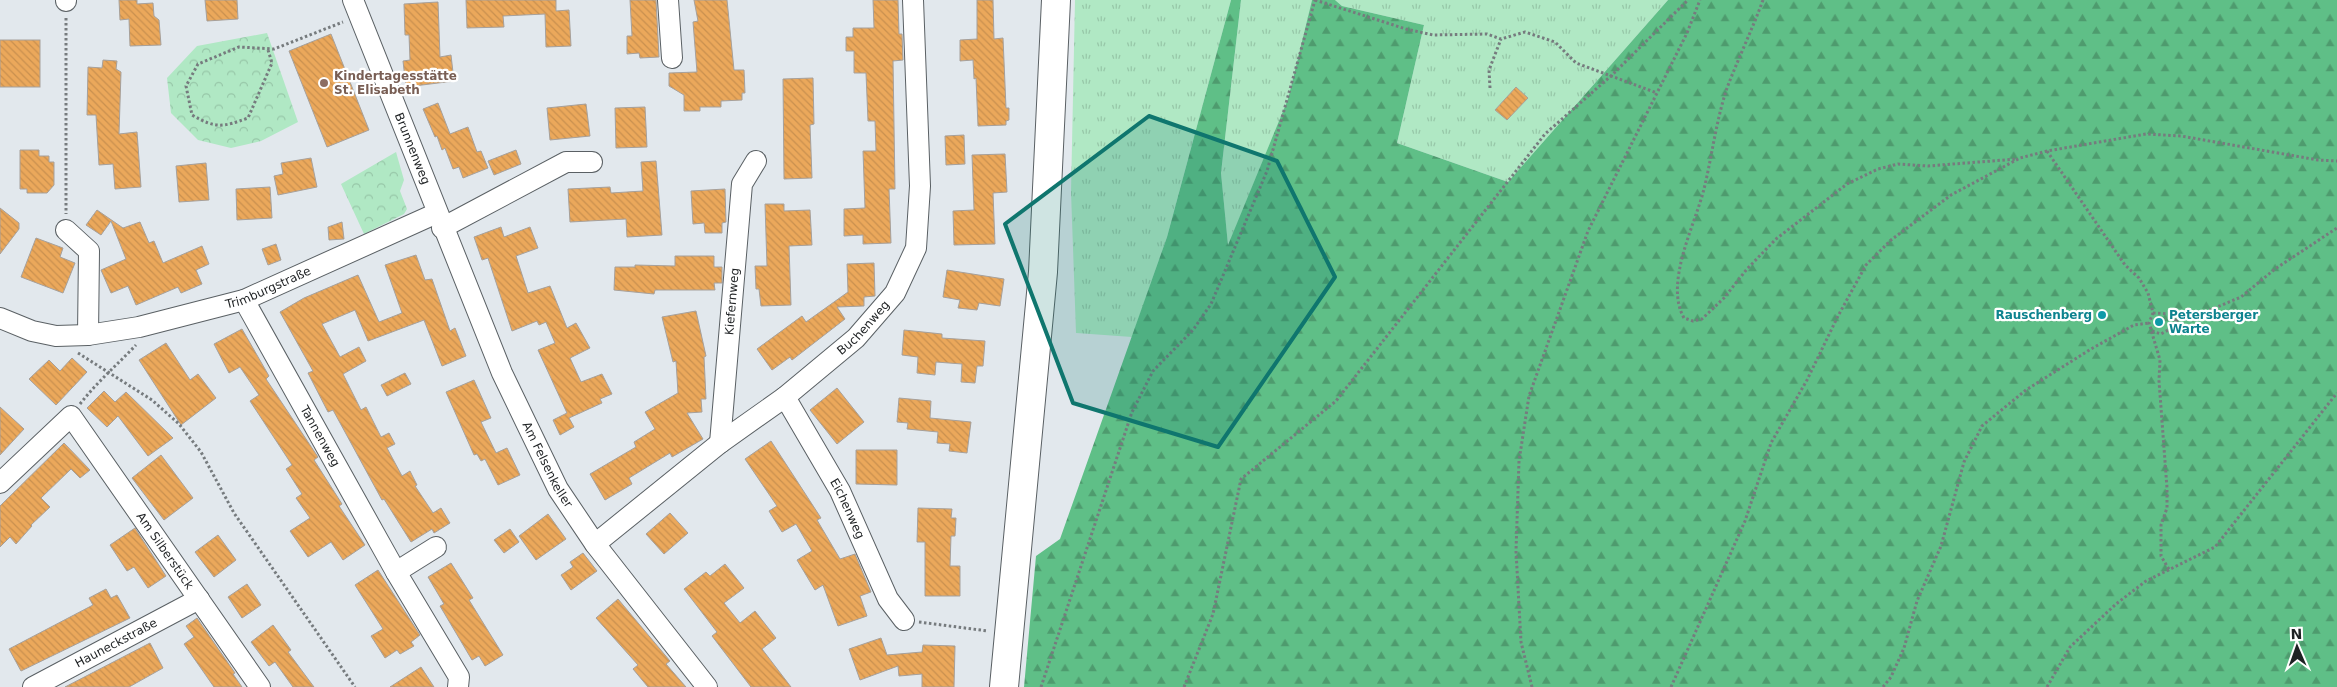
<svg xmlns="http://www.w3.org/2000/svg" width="2337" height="687" font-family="'DejaVu Sans',sans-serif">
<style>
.grass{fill:url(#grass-tufts)}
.forest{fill:url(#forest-firs)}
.park{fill:url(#park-crowns)}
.building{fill:url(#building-back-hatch);stroke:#a6a09b}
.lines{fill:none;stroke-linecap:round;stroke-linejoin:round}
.street-casing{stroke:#5a6064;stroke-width:22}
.secondary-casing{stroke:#5a6064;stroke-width:30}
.path{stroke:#767b7e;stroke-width:3;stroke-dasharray:2.5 2.5;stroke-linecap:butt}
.street{stroke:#fff;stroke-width:20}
.secondary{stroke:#fff;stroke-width:28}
.marked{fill:#0f766e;fill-opacity:0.2;stroke:#0f766e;stroke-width:4;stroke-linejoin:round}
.education-dot{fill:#8d6e63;stroke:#fff;stroke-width:2}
.culture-dot{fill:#0f9aa8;stroke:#fff;stroke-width:2}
.labels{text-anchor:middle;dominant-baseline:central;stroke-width:4.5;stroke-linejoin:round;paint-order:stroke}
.education-label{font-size:12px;font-weight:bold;fill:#785e54;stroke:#fff;text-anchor:start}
.street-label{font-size:12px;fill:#1e2123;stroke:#fff}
.culture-label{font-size:12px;font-weight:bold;fill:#0d838f;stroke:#fff;text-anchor:end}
</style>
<defs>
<pattern id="grass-tufts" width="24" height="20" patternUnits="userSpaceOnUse" patternTransform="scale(1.25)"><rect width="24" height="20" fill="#b0e8c4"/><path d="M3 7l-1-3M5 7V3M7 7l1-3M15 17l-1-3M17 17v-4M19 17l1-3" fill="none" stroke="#97c7a8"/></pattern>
<pattern id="forest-firs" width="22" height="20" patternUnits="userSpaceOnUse" patternTransform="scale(1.25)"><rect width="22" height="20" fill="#5fbf87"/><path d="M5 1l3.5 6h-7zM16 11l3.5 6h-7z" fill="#4e9b6e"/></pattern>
<pattern id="park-crowns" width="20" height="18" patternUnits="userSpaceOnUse" patternTransform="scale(1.25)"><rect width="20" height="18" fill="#b0e8c4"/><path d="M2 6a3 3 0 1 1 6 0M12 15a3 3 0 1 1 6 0" fill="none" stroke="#97c7a8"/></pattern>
<pattern id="building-back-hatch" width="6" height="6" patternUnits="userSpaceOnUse" patternTransform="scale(1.25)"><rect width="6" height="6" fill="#eba85b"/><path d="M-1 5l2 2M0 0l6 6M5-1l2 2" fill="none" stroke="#c9904f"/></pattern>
</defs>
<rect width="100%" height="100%" fill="#e2e8ed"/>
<!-- grass -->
<g class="grass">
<path d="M1075 0H1231L1167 237 1132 337 1076 333 1071 192Z"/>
<path d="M1241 0H1312L1288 99 1228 246 1221 173Z"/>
<path d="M1335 0H1668L1508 182 1397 143 1424 25 1342 6Z"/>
</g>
<!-- forest -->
<path class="forest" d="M1231 0H1241L1221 173 1228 245 1288 99 1312 0H1335L1342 6 1424 25 1397 143 1508 182 1668 0H2337V687H1024L1036 556 1060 539 1167 237Z"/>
<!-- park -->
<g class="park">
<path d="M267 33 298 122 261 141 231 148 198 140 171 113 167 78 197 46Z"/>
<path d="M396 152 404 180 400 191 407 209 404 214 364 234 341 184Z"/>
</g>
<!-- building -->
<g class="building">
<path d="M119 0H137V4L153 3 154 16 159 20 161 45 130 46 129 19 120 20Z"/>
<path d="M205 0H237L238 19 207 21Z"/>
<path d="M466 0H556V11L569 10 571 46 546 47 545 14 503 16 504 27 467 28Z"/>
<path d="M630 0H656L659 57 640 58 639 53 627 54V36H632Z"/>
<path d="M694 0H727L734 70H744L745 93H742V100L721 101V107H700V111H684V95L669 86V73L697 72 693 22 698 21Z"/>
<path d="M873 0H898L899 34H902L903 60 893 61 895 189H889L891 243 863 244V235L844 236V209L865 208 863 151H876L875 121H868L866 73H854V51H846V37H853V28H874Z"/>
<path d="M977 0H993L994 39 1003 38 1006 108H1009V120L1006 121V125L978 126 976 78 974 79 973 60 960 61V40L977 39Z"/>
<path d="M438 2 440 57 451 55 454 81 406 87 403 61 410 60 409 35H405L404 4Z"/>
<path d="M331 34 369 130 327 147 289 51Z"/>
<rect x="0" y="40" width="40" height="47"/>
<path d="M103 60 117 61 116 69 121 72 119 134 137 132 141 187 115 189 113 164 99 165 96 115H87L88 67 102 68Z"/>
<path d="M813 78 814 124 810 125 812 178 784 179 783 79Z"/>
<path d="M1516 87 1528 98 1507 120 1495 110Z"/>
<path d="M438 103 450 134 468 127 477 152 481 151 488 168 463 178 459 167 453 169 445 148 442 150 437 136 435 137 423 109Z"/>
<path d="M586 104 590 136 550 140 547 108Z"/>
<path d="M645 107 647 147 616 148 615 108Z"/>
<path d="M964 135 965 164 946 165 945 136Z"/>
<path d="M20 150H39V156H49V162H54V185L47 193H27V189H20Z"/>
<path d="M516 150 521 164 494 175 488 161Z"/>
<path d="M1005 154 1007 192 993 193 995 244 954 245 953 211 974 210 972 155Z"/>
<path d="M311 158 317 187 278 195 274 176 283 174 281 163Z"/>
<path d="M656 161 662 235 627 237 626 219 570 222 568 189 610 187 611 193 643 191 641 162Z"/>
<path d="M206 163 209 200 179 202 176 166Z"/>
<path d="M270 187 272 218 237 220 236 189Z"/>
<path d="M725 189 726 222 722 223V233H705L704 223 693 224 691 191Z"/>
<path d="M765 204H784V211L810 210 812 245 789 246 791 305 761 306 759 289H756L755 266H767Z"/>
<path d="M0 208 19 223V229L0 254Z"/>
<path d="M97 210 123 228 140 222 149 243 154 241 163 263 202 246 209 264 196 270 202 284 181 293 178 287 136 305 128 286 111 293 101 270 126 259 111 221 101 235 86 225Z"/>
<path d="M342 222 344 239 329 240 328 227Z"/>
<path d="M501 227 504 237 530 227 538 248 516 256 528 293 550 286 567 328 576 323 590 348 570 358 581 382 602 374 612 394 600 399 602 403 569 418 574 427 560 435 553 420 567 413 538 350 555 343 546 322 539 325 537 321 512 331 488 258 482 260 474 237Z"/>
<path d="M36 238 63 248 60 257 75 263 63 293 21 277Z"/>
<path d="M276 244 281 260 268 265 262 249Z"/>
<path d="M416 255 425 280 432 279 450 331 455 328 466 356 442 366 424 320 368 341 355 310 322 324 340 357 359 347 366 361 343 374 361 410 366 407 381 437 389 433 395 444 387 448 402 476 410 471 417 485 415 486 433 513 441 508 450 523 434 533 432 529 411 542 384 499 382 500 333 410 328 412 308 373 313 371 280 312 304 298 358 275 379 322 402 313 385 265Z"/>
<path d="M675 256H714V267H722V283H714L715 290H655L654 294 614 290 615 267H635V265L675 266Z"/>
<path d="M874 263 875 296 864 297V306L837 307 845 319 792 360 790 357 772 370 757 349 802 316 806 322 848 292 847 264Z"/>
<path d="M947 270 1004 279 1000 306 979 303 977 310 958 308 960 300 943 297Z"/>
<path d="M696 311 706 356 704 357 706 399H701L702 412 687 413 703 439 672 457 670 453 629 478 632 484 605 500 590 474 636 447 634 442 655 429 645 412 678 393 676 361 673 362 662 317Z"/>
<path d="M242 329 269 376 266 379 318 457 314 460 342 504 339 506 365 545 343 560 331 542 308 557 290 531 310 518 296 498 302 494 286 469 292 465 250 401 259 395 240 367 229 373 214 344Z"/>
<path d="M904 330 942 334V338L985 341 983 366H977L975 383 961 382 962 364 936 362 935 375 917 373 918 357 902 355Z"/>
<path d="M166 343 190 380 198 374 216 398 181 425 139 360Z"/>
<path d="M72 358 87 372 56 405 29 379 49 360 60 371Z"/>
<path d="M405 373 411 384 387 396 381 385Z"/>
<path d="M474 380 491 418 481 422 496 453 507 448 520 475 498 485 485 459 481 461 477 454 474 455 446 392Z"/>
<path d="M837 388 864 422 837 444 810 410Z"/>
<path d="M104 391 115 402 126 392 173 438 148 456 118 416 107 427 87 408Z"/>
<path d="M899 398 931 401 930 418 971 422 967 453 949 451 950 444 937 443 938 432 907 429 908 423 897 422Z"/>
<path d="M0 407 24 429 0 455Z"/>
<path d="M771 441 821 518 817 520 840 559 855 554 871 592 860 596 867 616 838 626 823 585 815 590 797 560 812 551 796 524 782 532 769 511 777 506 745 459Z"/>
<path d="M64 443 90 470 80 478 71 469 41 498 50 507 31 525 32 526 16 544 10 537 0 547V506Z"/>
<path d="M856 450H897V485L856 484Z"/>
<path d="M161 455 193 498 164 520 132 478Z"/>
<path d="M918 508 952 509 951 518H956L955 536H951L950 566H960V596H925V542H917Z"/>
<path d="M670 513 688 533 664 554 646 534Z"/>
<path d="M548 514 566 539 536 560 519 536Z"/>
<path d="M135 528 166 576 148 588 134 567 127 571 110 545Z"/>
<path d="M510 529 519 542 504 553 494 540Z"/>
<path d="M218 535 236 560 214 577 195 552Z"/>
<path d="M583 553 597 571 571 590 561 575 573 567 570 562Z"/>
<path d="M451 563 473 598 469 600 503 655 485 666 479 656 472 660 440 606 444 604 428 577Z"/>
<path d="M725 564 744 588 724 603 740 623 755 611 776 638 762 649 791 687H751L712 636 717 632 684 589 706 572 710 576Z"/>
<path d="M378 570 420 635 411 642 414 646 400 654 397 650 385 658 371 636 383 629 355 585Z"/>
<path d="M247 584 261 605 242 618 228 597Z"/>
<path d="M106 589 111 598 117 595 130 618 21 671 9 649 93 605 89 598Z"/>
<path d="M618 599 670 661 666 664 686 687H648L633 669 638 665 596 618Z"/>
<path d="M197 618 235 673 233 674 242 687H214L184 644 194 637 186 626Z"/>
<path d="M273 625 291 650 288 652 314 687H293L275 662 269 666 251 642Z"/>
<path d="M881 638 887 655 922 652 923 645 955 646 954 687H922V674L899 676 898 666 860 680 849 649Z"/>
<path d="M150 643 163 668 129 687H65Z"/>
<path d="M421 667 434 687H390Z"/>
</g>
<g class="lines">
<!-- street casing -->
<g class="street-casing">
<g id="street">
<path id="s1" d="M353 0 502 373 558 489 595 544 707 687"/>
<path d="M668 0 672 58"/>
<path d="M66 1V0"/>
<path d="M442 228 566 162H592"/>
<path d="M66 230 89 251 88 335"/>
<path id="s2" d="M244 300 396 572 459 677 458 687"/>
<path id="s3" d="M0 318 32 331 56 336 88 335 139 327 244 300 437 213"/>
<path id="s4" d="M785 397 840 491 888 599 904 620"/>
<path id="s5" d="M720 443 742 184 756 161"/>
<path id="s6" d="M0 483 71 416 260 687"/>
<path id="s7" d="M595 544 720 443 785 397 856 338 895 293 916 248 920 186 913 0"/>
<path d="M396 572 436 547"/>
<path id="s8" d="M33 687 199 599"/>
</g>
</g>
<!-- secondary casing -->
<g class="secondary-casing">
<path id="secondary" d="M1004 687 1043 272 1056 0"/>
</g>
<!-- path -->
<g class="path">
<path d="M1315 0 1406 29 1433 35 1487 34 1501 39 1525 32 1555 42 1576 63 1657 93"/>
<path d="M1763 0C1752 30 1738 59 1727 88 1716 121 1712 156 1704 189 1695 225 1664 283 1684 318L1693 321 1702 319 1724 298 1747 269 1776 239 1847 184 1878 169 1898 164 1928 166 2017 159"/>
<path d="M66 18V214"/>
<path d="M268 50 272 63 248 118C223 127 216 129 192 115L186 86 198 64 239 47 274 49 343 22"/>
<path d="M1490 88 1489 70 1501 39"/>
<path d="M2047 151 2125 265 2139 278 2148 293 2153 313 2149 323 2160 360 2159 381 2167 488V508L2161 525V556L2170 571"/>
<path d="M2153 313 2173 314 2175 321"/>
<path d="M2152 331 2161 334 2170 329 2175 321 2210 310 2241 297 2275 269 2337 228"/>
<path d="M78 353 152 400 179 424 201 452 234 513 355 687"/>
<path d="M80 404C97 382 117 365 136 345"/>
<path d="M919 622 988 631"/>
<path d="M1041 687 1132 412 1153 371 1193 330 1211 304 1267 171 1315 0"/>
<path d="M1184 687 1213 614 1241 479 1336 401 1545 134 1612 75 1688 0"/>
<path d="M1532 687 1521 642 1516 551 1519 461 1529 396 1588 231 1687 33 1700 0"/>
<path d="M1671 687 1745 521 1771 443 1807 380 1838 316 1866 265 1891 240 1951 195 2020 158 2047 151 2146 134 2181 136 2318 160 2337 161"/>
<path d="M1883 687 1891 677 1904 648 1917 601 1941 546 1964 462 1982 426 2026 390 2091 349 2134 325 2149 323"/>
<path d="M2047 687 2070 647 2116 604 2146 581 2215 547 2337 393"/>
</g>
<!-- street -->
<use href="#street" class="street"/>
<!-- secondary -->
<use href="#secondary" class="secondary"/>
</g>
<!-- marked area -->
<path class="marked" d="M1149 116 1277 161 1335 277 1218 447 1073 403 1005 224Z"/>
<!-- markers -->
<circle class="education-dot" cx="324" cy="83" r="5"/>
<g class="culture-dot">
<circle cx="2102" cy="315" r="5"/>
<circle cx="2159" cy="322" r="5"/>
</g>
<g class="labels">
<!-- education labels -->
<g class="education-label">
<text x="334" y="76">Kindertagesstätte<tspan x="334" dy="14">St. Elisabeth</tspan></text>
</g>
<!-- street labels -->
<g class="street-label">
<text stroke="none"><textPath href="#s1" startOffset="160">Brunnenweg</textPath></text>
<text stroke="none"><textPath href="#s3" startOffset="278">Trimburgstraße</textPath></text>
<text stroke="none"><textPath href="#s5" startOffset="142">Kiefernweg</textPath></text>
<text stroke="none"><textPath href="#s7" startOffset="345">Buchenweg</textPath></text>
<text stroke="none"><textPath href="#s2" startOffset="156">Tannenweg</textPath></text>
<text stroke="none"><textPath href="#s1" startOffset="504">Am Felsenkeller</textPath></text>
<text stroke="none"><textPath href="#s4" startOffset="128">Eichenweg</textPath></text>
<text stroke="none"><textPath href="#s6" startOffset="262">Am Silberstück</textPath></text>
<text stroke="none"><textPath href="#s8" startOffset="94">Hauneckstraße</textPath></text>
</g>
<!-- culture labels -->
<g class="culture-label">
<text x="2092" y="315">Rauschenberg</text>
<text x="2169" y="315" text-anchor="start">Petersberger<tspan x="2169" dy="14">Warte</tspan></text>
</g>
</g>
<!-- north arrow -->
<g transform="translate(2297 647) rotate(358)" stroke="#ffffff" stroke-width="4" paint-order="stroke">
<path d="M0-4L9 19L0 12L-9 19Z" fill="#1e2123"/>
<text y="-8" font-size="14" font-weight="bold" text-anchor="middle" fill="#1e2123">N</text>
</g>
</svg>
